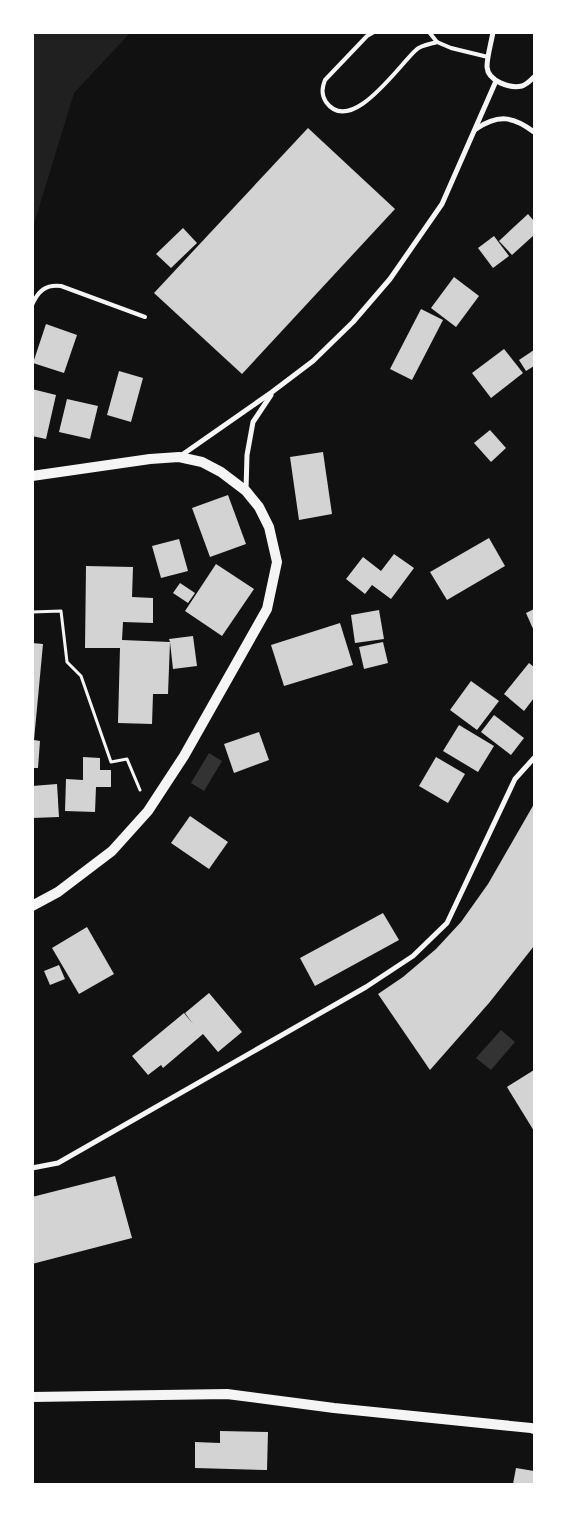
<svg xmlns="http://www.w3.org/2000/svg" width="567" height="1517" font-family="Bitter,serif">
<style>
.green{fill:#202020}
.water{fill:#333}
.building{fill:#d3d3d3}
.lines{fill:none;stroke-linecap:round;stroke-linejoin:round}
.path{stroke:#f5f5f5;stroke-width:3}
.service{stroke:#f5f5f5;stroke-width:4}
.minor{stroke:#f5f5f5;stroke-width:5}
.secondary{stroke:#f5f5f5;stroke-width:10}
</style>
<rect width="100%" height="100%" fill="#111"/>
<!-- green -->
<path class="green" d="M33 32 130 33 74 93 33 227Z"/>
<!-- water -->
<g class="water">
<path d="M209 753 222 761 204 791 191 783Z"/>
<path d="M501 1030 515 1042 491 1070 476 1058Z"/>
</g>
<!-- building -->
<g class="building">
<path d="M308 128 395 209 242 374 154 293Z"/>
<path d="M528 214 534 221V235L512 255 499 241Z"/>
<path d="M183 228 197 243 171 268 156 254Z"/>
<path d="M494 236 509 256 493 268 478 248Z"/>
<path d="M454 277 479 296 456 327 431 308Z"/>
<path d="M421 309 443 320 412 380 390 369Z"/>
<path d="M46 324 77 335 64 373 33 363Z"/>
<path d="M504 349 523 373 491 398 472 373Z"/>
<path d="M534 350V366L526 371 519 360Z"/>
<path d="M119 371 143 378 131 422 107 415Z"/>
<path d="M32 389 56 395 46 439 32 436Z"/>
<path d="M67 399 98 406 90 439 59 432Z"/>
<path d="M490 430 506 448 491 462 474 443Z"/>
<path d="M323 452 332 514 299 520 290 457Z"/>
<path d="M228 495 246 544 210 557 192 508Z"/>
<path d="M489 538 505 566 447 600 430 572Z"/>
<path d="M179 539 188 571 161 578 152 546Z"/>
<path d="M394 554 414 568 391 599 372 585 365 594 346 579 363 557 381 571Z"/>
<path d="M216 564 254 589 222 636 185 611Z"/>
<path d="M86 566 133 567 132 597 153 598V623L123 622 122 640 170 642 169 639 193 636 197 666 173 669 170 642 168 694H153L152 724 118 723 120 648H85Z"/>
<path d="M180 583 195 593 188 603 173 593Z"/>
<path d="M534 609V631L526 613Z"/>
<path d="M379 610 384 639 355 643 351 615Z"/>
<path d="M340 623 353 665 284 686 271 645Z"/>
<path d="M383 642 388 663 364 669 359 647Z"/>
<path d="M32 643 43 644 34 740 40 741 38 768H32Z"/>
<path d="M529 663 534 667V698L524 711 504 694Z"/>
<path d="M471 681 499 701 477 730 450 710Z"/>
<path d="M494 715 524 738 511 755 481 732Z"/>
<path d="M459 725 494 746 478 772 443 751Z"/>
<path d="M259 732 269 760 234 773 224 744Z"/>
<path d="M83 757 100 758V770H111V787H96L95 812 65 811 66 779 83 780Z"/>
<path d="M436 757 465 774 448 803 419 786Z"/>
<path d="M57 784 59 817 32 818V786Z"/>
<path d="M534 804V946L489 1003 430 1070 378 994 403 977 436 949 461 922 488 884Z"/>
<path d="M190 816 228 842 209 869 171 843Z"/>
<path d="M383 913 399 940 315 986 300 958Z"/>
<path d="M87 927 114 974 79 994 52 948Z"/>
<path d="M59 965 65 979 50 985 44 971Z"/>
<path d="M209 993 242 1032 218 1052 203 1034 163 1068 161 1065 148 1075 132 1056 184 1013 193 1024 185 1013Z"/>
<path d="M534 1070V1131L507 1087Z"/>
<path d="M115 1176 132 1238 32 1264V1197Z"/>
<path d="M220 1431 268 1432 267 1470 195 1468V1442L220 1443Z"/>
<path d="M516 1468 534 1471V1484H513Z"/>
</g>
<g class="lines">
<!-- path -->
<path class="path" d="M32 612 61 611 67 662 81 676 111 762 127 759 140 790"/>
<!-- service -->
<g class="service">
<path d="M374 32 367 36 325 80C322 88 321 94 326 102 351 137 399 65 416 50 421 45 431 44 437 42"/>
<path d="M429 32 437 42 451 48 488 57"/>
<path d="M32 305C38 291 46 284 61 286L145 317"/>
</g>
<!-- minor -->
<g class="minor">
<path d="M493 32C491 44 487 56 487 67 488 81 510 89 522 86 526 85 531 80 534 77"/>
<path d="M476 129C498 114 513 116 534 132"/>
<path d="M179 457 272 392 313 361 353 322 390 279 442 204 496 81"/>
<path d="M246 490 247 455 253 422 271 395"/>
<path d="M32 1168 58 1163 366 987 413 956 447 923 515 779 534 758"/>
</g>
<!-- secondary -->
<g class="secondary">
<path d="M32 476 150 459 179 457 202 462 221 472 246 491 259 507 269 527 277 562 267 609 184 756 148 811 112 851 58 892 32 906"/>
<path d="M32 1397 227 1394 334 1408 531 1428 534 1429"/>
</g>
</g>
<!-- border -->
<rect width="567" height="1517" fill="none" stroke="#ffffff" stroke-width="68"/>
</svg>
